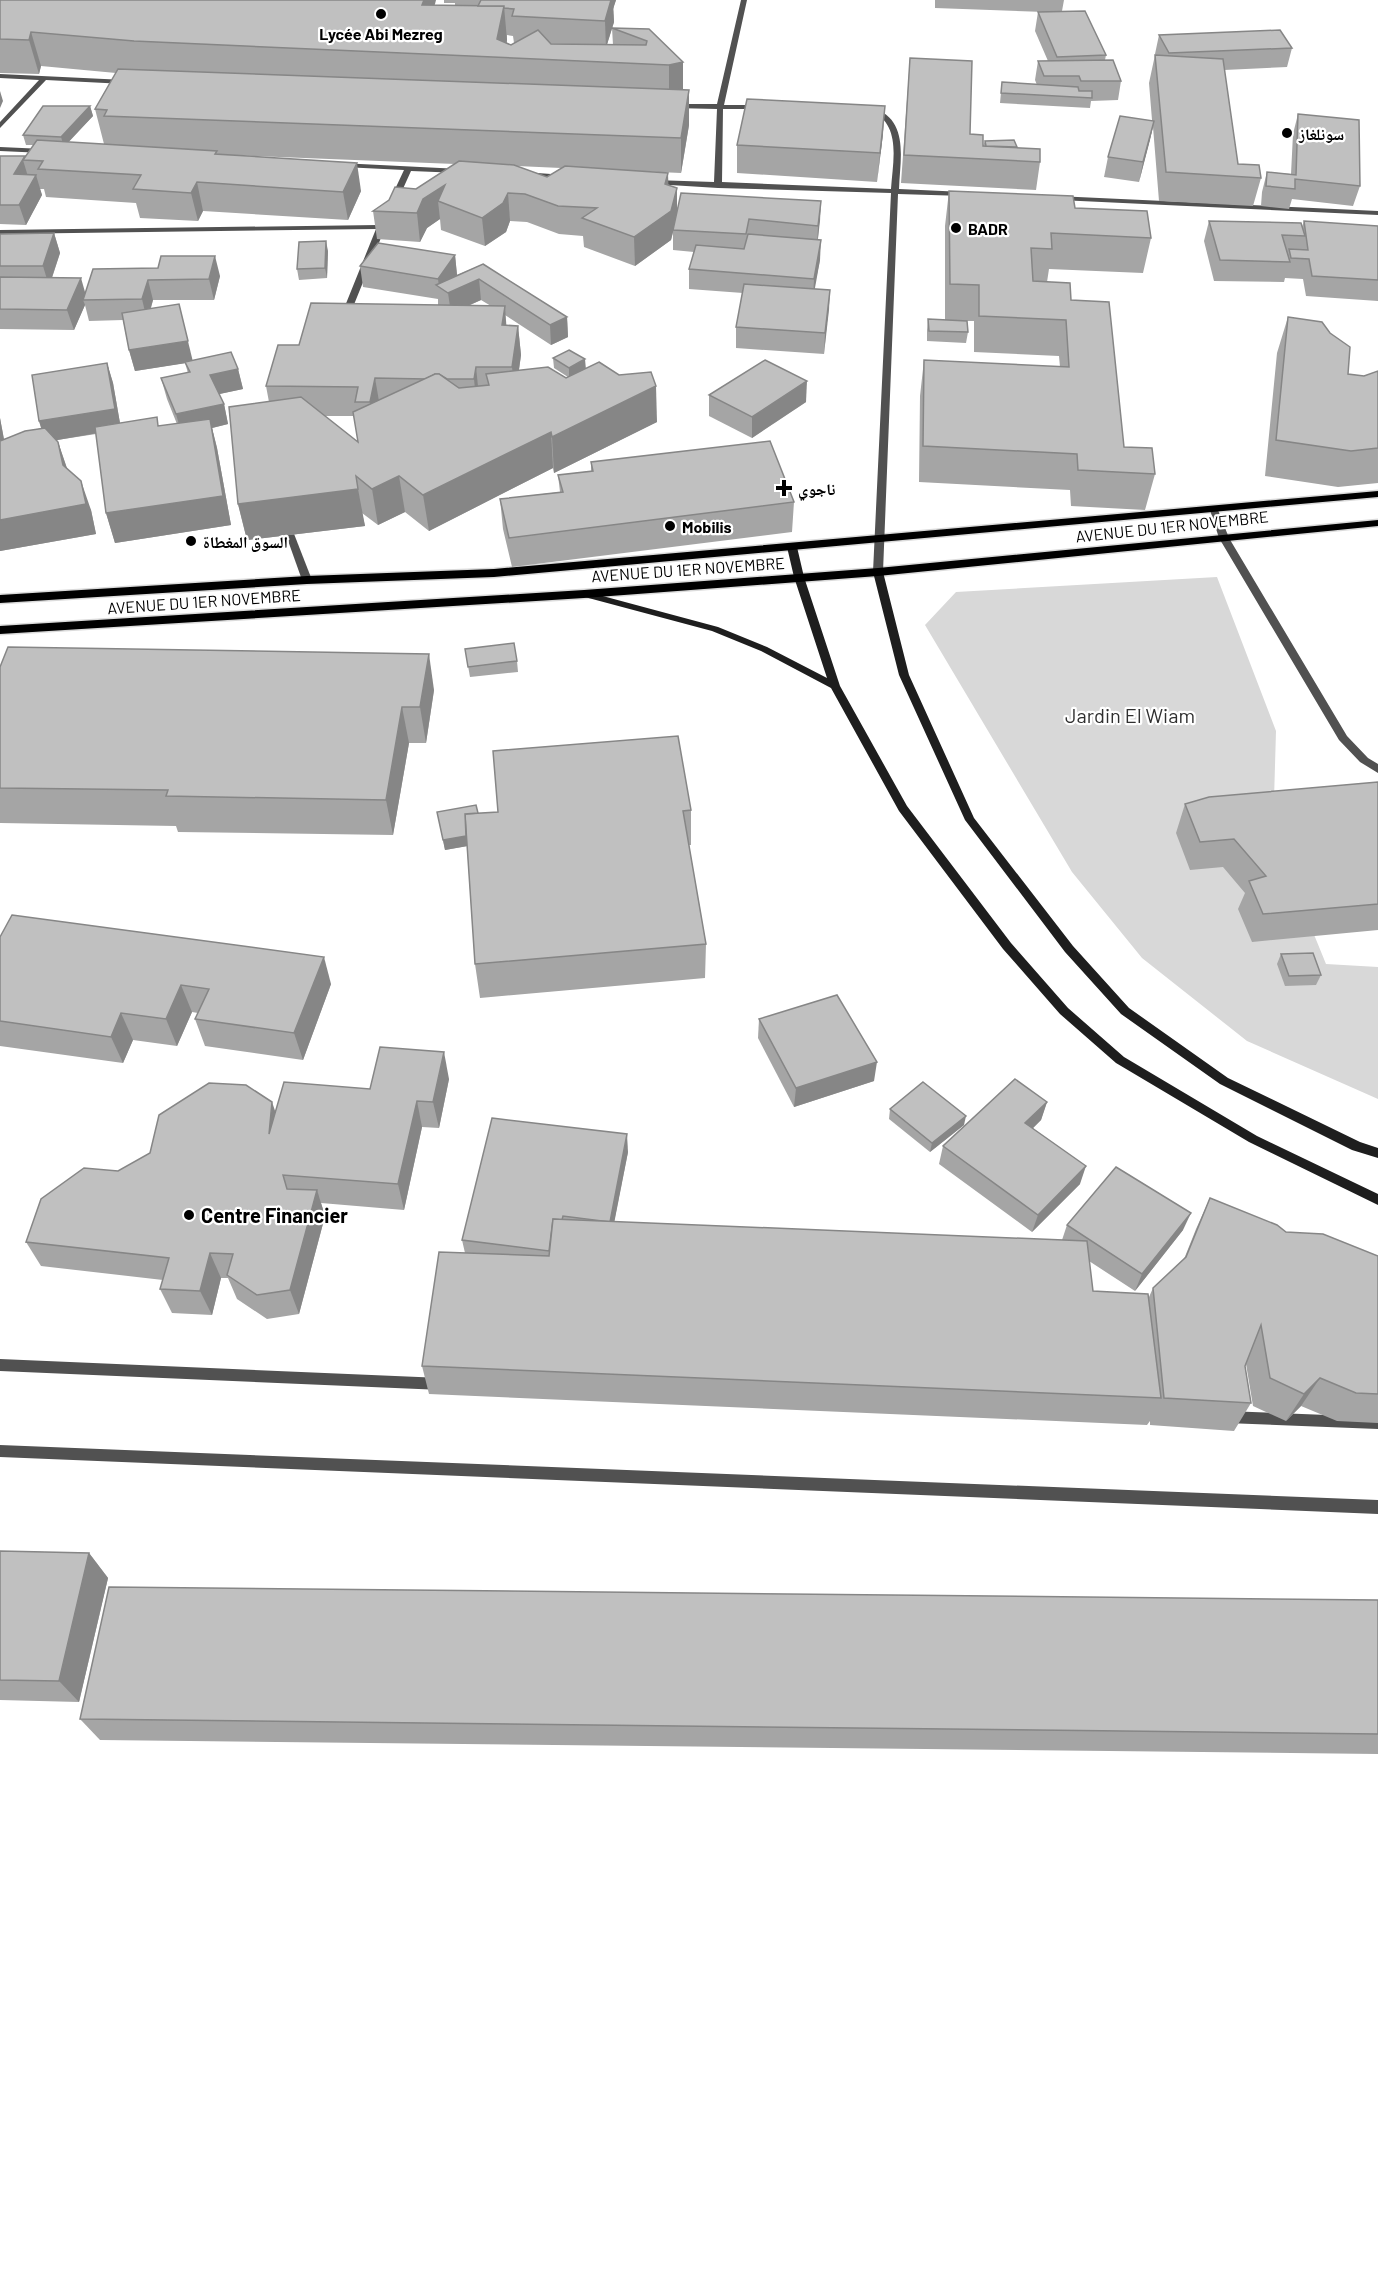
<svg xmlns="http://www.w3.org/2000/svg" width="1378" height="2271" font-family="Barlow,'Noto Naskh Arabic',sans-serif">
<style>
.green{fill:#d8d8d8}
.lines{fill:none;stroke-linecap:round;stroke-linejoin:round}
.primary-casing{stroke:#dbdbdb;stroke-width:3}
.minor{fill:#515151;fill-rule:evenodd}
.tertiary{fill:#515151;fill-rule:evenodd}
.secondary{fill:#1e1e1e;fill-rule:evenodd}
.primary{fill:#000;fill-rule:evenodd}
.wall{fill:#a5a5a5;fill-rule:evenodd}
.shaded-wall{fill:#868686}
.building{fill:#c0c0c0;stroke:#868686;stroke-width:1.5}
.poi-dot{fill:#000;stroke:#fff;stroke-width:2}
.labels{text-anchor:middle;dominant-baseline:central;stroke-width:4.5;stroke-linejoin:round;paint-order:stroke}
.far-poi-label{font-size:16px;font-weight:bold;fill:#000;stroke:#fff;text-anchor:start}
.far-street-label{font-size:16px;fill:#000;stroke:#fff}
.park-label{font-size:20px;fill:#2f2f2f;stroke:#fff}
.poi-label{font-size:20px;font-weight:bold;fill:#000;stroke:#fff;text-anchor:start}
</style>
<rect width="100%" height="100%" fill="#fff"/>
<!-- green -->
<path class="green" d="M1217 577 1276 731 1273 834 1326 964 1378 967V1099L1247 1041 1142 958 1072 872 925 625 956 592Z"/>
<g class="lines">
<!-- primary casing -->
<g class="primary-casing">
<g id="primary">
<path d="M1378 491V497L494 577 307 584 0 603V595L307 576 494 569Z"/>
<path d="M1378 520V526L878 576 584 598 0 634V626L584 590 878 568Z"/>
</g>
</g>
<!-- minor -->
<g class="minor">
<path d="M741 0H747L724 105H761L764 107 761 109H723L722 182 891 189C893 160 902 123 869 110V108L871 107C910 119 900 158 899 189L964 192 968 194 964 196 898 194 883 572 878 575 873 572 891 193 718 188 654 184 650 182 654 180 714 182 717 109 673 108 670 106 673 104H717Z"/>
<path d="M0 74 125 80 128 82 125 84 46 80 0 128V122L39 80 0 78Z"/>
<path d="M0 147 44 149 48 151 44 153 0 151Z"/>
<path d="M340 163 460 169 464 171 460 173 411 171 397 202 393 204 389 202 404 170 343 167 339 165Z"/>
<path d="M523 172 565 175 569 177 565 179 526 176 522 174Z"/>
<path d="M1056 196 1378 211V215L1059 200H1056Z"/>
<path d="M382 216 389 218 353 307 341 318 337 316 345 306 376 229 0 234V230L378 225Z"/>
<path d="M1214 507 1218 510 1229 538 1347 736 1368 758 1378 764V773L1360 762 1339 740 1219 538 1210 510Z"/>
<path d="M285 518 289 521 312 580 310 582H304L302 580 281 521Z"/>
</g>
<!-- tertiary -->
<g class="tertiary">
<path d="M0 1359 442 1378 447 1380 449 1384 447 1388 442 1390 0 1371Z"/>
<path d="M1226 1411 1378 1417V1429L1226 1423 1221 1421 1219 1417 1221 1413Z"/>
<path d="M0 1445 1378 1500V1514L0 1457Z"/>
</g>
<!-- secondary -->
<g class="secondary">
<path d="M792 544 797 547 804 577 840 686 907 806 1011 943 1068 1008 1124 1057 1257 1136 1378 1194V1205L1249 1142 1116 1063 1060 1014 1003 949 899 811 831 688 761 651 712 631 581 596 579 594 584 591 718 627 767 647 827 678 794 577 787 547Z"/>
<path d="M878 569 883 572 909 675 974 818 1073 946 1129 1008 1228 1078 1360 1142 1378 1148V1158L1352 1150 1220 1084 1121 1014 1065 952 965 820 899 675 873 572Z"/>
</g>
<!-- primary -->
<use href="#primary" class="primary"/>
</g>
<!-- wall -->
<g class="wall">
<path d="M0 0 455 6V3H444V0H616L613 9 614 22 607 44 613 45 612 28 649 29 683 62V90L689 125 681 173 636 171 669 185 677 211 821 201 818 239 820 260 814 289 830 290 824 354 736 348V327L743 293 689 289V269L694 252 673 250V232L671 240 635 266 584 247 583 236 559 234 527 222 510 221 506 232 485 246 441 230 440 219 427 228 420 242 377 239 373 211 416 189 455 164 231 155 361 191 348 220 203 211 198 221 140 218 136 203 46 197 44 189H40L42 195 26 225 0 224V156L25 157 34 145H26L23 135 90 106 93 116 68 142 112 145 104 144 95 109 116 73 41 66 39 74 0 73ZM507 35 513 36 514 43 511 45 507 43ZM517 166 561 168 547 177Z"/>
<path d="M935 0H1064L1062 11 1106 55 1105 60 1121 81 1118 100 1091 101 1090 108 1000 103 1002 82 1037 85 1035 80 1038 61H1048L1035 31 1038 12H1045L935 8Z"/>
<path d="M1159 35 1292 48 1287 67 1224 70 1238 164 1261 178 1253 206 1159 201 1153 127 1139 182 1104 177 1108 157 1152 120 1149 83 1155 55 1156 56 1155 54Z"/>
<path d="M910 58 970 134 983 146 985 141 1040 162 1036 190 901 183Z"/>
<path d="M1298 114 1360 186 1353 206 1292 199 1289 209 1261 206 1262 192 1267 172 1291 174 1293 134Z"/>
<path d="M883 134 877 182 737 173V145Z"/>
<path d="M949 191 1075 208 1151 238 1143 273 1049 269 1047 282 1071 300 1124 447 1155 474 1145 510 1071 506 1070 490 919 482 920 396 924 360 1060 367 1059 356 974 352V321H967L968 332 966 343 927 341V330L928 319 945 320V226Z"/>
<path d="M1209 221 1302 227 1304 221 1378 226V301L1306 296 1303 279 1285 278 1284 282 1214 281 1204 241Z"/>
<path d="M54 233 60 253 52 278 86 293 93 269 220 276 214 300H153L151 308 192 360 238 369 243 389 219 394 224 404 228 424 212 428 217 448 231 525 115 543 106 513 96 434 57 440 58 442 67 469 91 510 96 534 0 551V418L4 439 41 428 39 421 107 363 113 383 120 423 160 426 177 424 167 399 161 378 188 373 185 363 135 371 129 350 123 320 89 321 85 305 74 330 0 329V234Z"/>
<path d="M328 251 327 278 299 280 297 269Z"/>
<path d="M455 255 457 275 483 264 567 317 568 337 551 345 505 315 506 325 518 326 521 355 519 370 566 378 568 377 554 368 553 358 586 369 657 422 554 473 553 468 429 531 405 512 378 525 362 513 365 526 247 540 238 504 269 402 266 386 299 345 438 305V299L363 287 360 266ZM481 300 491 306H468ZM325 416H354L358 442Z"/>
<path d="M1288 317 1348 374 1364 376 1378 371V483L1338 487 1265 476 1277 353Z"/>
<path d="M709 395 806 402 752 438 709 416Z"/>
<path d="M591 462 794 502 792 532 512 567 503 529 500 499 560 492 558 475 591 471Z"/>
<path d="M465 649 517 661 518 672 470 677Z"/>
<path d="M0 667 434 690 426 743H409L393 835 178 832 176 826 0 823Z"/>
<path d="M1378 782V930L1252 942 1238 909 1245 893 1223 867 1190 870 1176 833 1185 804Z"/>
<path d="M691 810V845H689L706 944 705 978 480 998 475 964 467 846 445 850 437 812 478 813Z"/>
<path d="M0 937 331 984 303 1060 205 1046 195 1019 198 1013 192 1012 177 1046 133 1040 123 1063 0 1046Z"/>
<path d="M1281 954 1321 975 1316 985 1285 986 1277 964Z"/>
<path d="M759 1019 874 1081 794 1107 758 1038Z"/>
<path d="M449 1079 439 1128 422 1127 404 1210 321 1203 325 1216 299 1314 267 1319 237 1299 228 1278H221L212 1315 172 1313 160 1289 163 1280 41 1266 26 1242 118 1171 276 1111 370 1089Z"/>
<path d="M1047 1102 1041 1120 1033 1128 1080 1184 1032 1232 939 1164 943 1146Z"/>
<path d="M890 1109 964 1125 930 1152 889 1119Z"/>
<path d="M628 1152 614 1222 1062 1240 1067 1225 1183 1230 1135 1291 1089 1261 1093 1291 1149 1297 1153 1288 1184 1259 1196 1229 1210 1198 1286 1232 1378 1256V1423L1337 1421 1301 1406 1286 1421 1253 1406 1246 1364 1245 1366 1251 1403 1234 1431 1150 1425V1421L1147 1425 429 1394 422 1366 465 1253 462 1240Z"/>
<path d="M0 1551 89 1553 108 1578 79 1702 0 1700Z"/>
<path d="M1378 1600V1754L100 1740 80 1719Z"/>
</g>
<!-- shaded-wall -->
<g class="shaded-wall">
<path d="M424 0H436L426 39 422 5Z"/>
<path d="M611 0H613L614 22 606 48 605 21Z"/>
<path d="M613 0H616L613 9Z"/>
<path d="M504 6 507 40 503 58 497 39Z"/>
<path d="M31 32 41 66 39 74 29 40Z"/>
<path d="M683 62V96L669 99V65Z"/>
<path d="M689 90V125L681 173V138Z"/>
<path d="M0 91 3 101 0 108Z"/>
<path d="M90 106 93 116 64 147 61 137Z"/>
<path d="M885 106 883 134 877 182 880 153Z"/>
<path d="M1154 121 1150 140 1139 182 1143 162Z"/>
<path d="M23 160 29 180 14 174Z"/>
<path d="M357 163 361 191 348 220 343 192Z"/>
<path d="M668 173 669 202 665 184Z"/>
<path d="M36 175 42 195 26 225 19 205Z"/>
<path d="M197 182 203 211 198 221 191 193Z"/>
<path d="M445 185 438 201 440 219 427 228 420 242 417 213 423 199Z"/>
<path d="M677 188V216L671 240 635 266 634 237Z"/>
<path d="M508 193 510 221 506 232 485 246 482 218Z"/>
<path d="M821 201 820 221 817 246 818 226Z"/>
<path d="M54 233 60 253 49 286 43 266Z"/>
<path d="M821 240 820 260 813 299 814 279Z"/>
<path d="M326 241 328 251 327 278 325 268Z"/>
<path d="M455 255 457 275 439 287 438 279Z"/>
<path d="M215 256 220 276 214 300 209 279Z"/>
<path d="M81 278 87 299 83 300 85 305 74 330 67 310Z"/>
<path d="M479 279 481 300 451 313 448 293Z"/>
<path d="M148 280 153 300 147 320 142 299Z"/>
<path d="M830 290 829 310 824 354 825 333Z"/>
<path d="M179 304 193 362 135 371 129 350Z"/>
<path d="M505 306 507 335 502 325Z"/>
<path d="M567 317 568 337 551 345 550 325Z"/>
<path d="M518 326 521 355 515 397 512 367Z"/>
<path d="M585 359 586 370 569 378V368Z"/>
<path d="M107 363 113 383 121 429 46 442 39 421Z"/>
<path d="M476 367 479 396 477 409 474 379Z"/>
<path d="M238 369 243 389 215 395 210 375Z"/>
<path d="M375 378 380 407 374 431 370 402Z"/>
<path d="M807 381 806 402 752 438V417Z"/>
<path d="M656 386 657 422 554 473 552 437Z"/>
<path d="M224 404 228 424 212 428 217 448 231 525 115 543 106 513 182 435 176 414Z"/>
<path d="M0 418 4 440 0 443Z"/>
<path d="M551 432 553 468 429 531 423 495Z"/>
<path d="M58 442 68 471 63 465Z"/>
<path d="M399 476 405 512 378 525 372 489Z"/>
<path d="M81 481 91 510 96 534 0 551V520Z"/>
<path d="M358 489 365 526 247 540 238 504Z"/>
<path d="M429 654 434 690 426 743 420 707Z"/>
<path d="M402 707 409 743 393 835 386 800Z"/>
<path d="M483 833 485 843 445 850 443 840Z"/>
<path d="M324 957 331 984 303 1060 294 1033Z"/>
<path d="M181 985 192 1012 177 1046 166 1019Z"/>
<path d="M121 1013 133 1040 123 1063 111 1037Z"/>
<path d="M444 1052 449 1079 439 1128 433 1102Z"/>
<path d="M877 1062 874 1081 794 1107 796 1088Z"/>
<path d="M417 1101 422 1127 404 1210 398 1184Z"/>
<path d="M272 1102 281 1128 269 1134Z"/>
<path d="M1047 1102 1041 1120 1020 1141 1025 1123Z"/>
<path d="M966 1116 964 1125 930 1152 932 1143Z"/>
<path d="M627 1134 628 1152 611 1239 610 1222Z"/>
<path d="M1086 1166 1080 1184 1032 1232 1038 1215Z"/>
<path d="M317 1190 325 1216 299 1314 290 1290Z"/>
<path d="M1191 1213 1183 1230 1135 1291 1142 1274Z"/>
<path d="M210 1253 221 1278 212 1315 200 1291Z"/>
<path d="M1320 1378 1301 1406 1286 1421 1304 1394Z"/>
<path d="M89 1553 108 1578 79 1702 59 1681Z"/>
</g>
<!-- building -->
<g class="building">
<path d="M0 0H424L422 5 504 6 497 39 511 45 538 30 551 44 646 45 647 41 612 28 649 29 683 62 669 65 134 41 31 32 29 40 0 39Z"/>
<path d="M481 0H611L605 21 512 16 514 9 504 8V6H478Z"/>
<path d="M1085 11 1106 55 1057 57 1038 12Z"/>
<path d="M1280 30 1292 48 1169 53 1159 35Z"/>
<path d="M1155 55 1223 59 1238 164 1259 165 1261 178 1166 172Z"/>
<path d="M910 58 972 61 970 134 983 135V146L1040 149V162L904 155Z"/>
<path d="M1113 60 1121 81H1081L1079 76H1044L1038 61Z"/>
<path d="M118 69 689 90 681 138 104 116 107 110 95 109Z"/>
<path d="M1002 82 1078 87 1079 91H1092V98L1001 93Z"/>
<path d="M747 99 885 106 880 153 737 145Z"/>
<path d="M43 106H90L61 137 23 135Z"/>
<path d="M1298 114 1359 120 1360 186 1295 179V189L1266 186 1267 172 1296 175Z"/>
<path d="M1120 116 1154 121 1143 162 1108 157Z"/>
<path d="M37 140 217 151 215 154 357 163 343 192 197 182 191 193 133 189 141 175 38 169 43 161 23 160Z"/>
<path d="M1014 140 1017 147 986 146 985 141Z"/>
<path d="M0 156H25L14 174 36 175 19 205H0Z"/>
<path d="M459 161 514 165 547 177 565 166 668 173 665 184 677 188 671 211 634 237 582 218 597 208 558 206 525 194 508 193 503 203 482 218 438 201 445 185 423 199 417 213 373 211 389 200 395 187 416 189Z"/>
<path d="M949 191 1073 196 1075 208 1147 211 1151 238 1051 233 1052 249 1031 248 1033 281 1070 283 1071 300 1109 302 1124 447 1152 448 1155 474 1078 470 1077 454 923 446 924 360 1069 367 1066 320 979 316V285L950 284Z"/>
<path d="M681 193 821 201 818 226 749 219 746 234 673 230Z"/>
<path d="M1209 221 1301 223 1305 236 1282 235 1290 262 1220 260Z"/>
<path d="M1304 221 1378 226V280L1312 276 1309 259 1291 258 1289 249 1308 250Z"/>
<path d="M54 233 43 266H0V234Z"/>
<path d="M748 234 821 240 814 279 689 269 696 245 744 249Z"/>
<path d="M326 241 325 268 297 269 299 242Z"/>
<path d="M378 243 455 255 438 279 360 266Z"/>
<path d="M161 256H215L209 279 148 280 142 299 83 300 93 269 158 268Z"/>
<path d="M483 264 567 317 550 325 479 279 448 293 436 285Z"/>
<path d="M0 277 81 278 67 310 0 309Z"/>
<path d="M744 284 830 290 825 333 736 327Z"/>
<path d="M311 303 505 306 502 325 518 326 512 367H476L474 379H447L439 374H435L426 379 375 378 370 402H355L358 387 266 386 278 345H299Z"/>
<path d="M179 304 188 341 129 350 122 313Z"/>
<path d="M1288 317 1322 322 1330 333 1350 347 1348 374 1364 376 1378 371V448L1351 451 1276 440Z"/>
<path d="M928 319 967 321 968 332 929 331Z"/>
<path d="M569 350 585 359 569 368 553 358Z"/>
<path d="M231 352 238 369 210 375 224 404 176 414 161 378 190 372 185 362Z"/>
<path d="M765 360 807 381 752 417 709 395Z"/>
<path d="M599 362 619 375 651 372 656 386 552 437 551 432 423 495 399 476 372 489 356 476 358 489 238 504 229 407 301 397 358 442 353 412 435 374H439L459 388 489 385 486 374 548 367 566 378Z"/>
<path d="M107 363 115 409 39 421 32 375Z"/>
<path d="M157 417 158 426 210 419 223 496 106 513 95 427Z"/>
<path d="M45 428 58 442 63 465 81 481 86 504 0 520V441L25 431Z"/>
<path d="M770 441 794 502 509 538 500 499 563 492 558 475 593 471 591 462Z"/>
<path d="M514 643 517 661 468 667 465 649Z"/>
<path d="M8 647 429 654 420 707H402L386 800 166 796 168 790 0 788V667Z"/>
<path d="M678 736 691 810 683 811 706 944 475 964 465 814 498 812 493 751Z"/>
<path d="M1378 782V904L1263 914 1249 881 1266 876 1234 839 1200 842 1185 804 1209 797Z"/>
<path d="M476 805 478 813 465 814 466 836 443 840 437 812Z"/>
<path d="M12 915 324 957 294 1033 195 1019 209 989 181 985 166 1019 121 1013 111 1037 0 1021V937Z"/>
<path d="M1313 953 1321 975 1289 976 1281 954Z"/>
<path d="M837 995 877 1062 796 1088 759 1019Z"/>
<path d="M380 1047 444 1052 433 1102 417 1101 398 1184 283 1175 287 1189 317 1190 290 1290 257 1295 227 1275 233 1254 210 1253 200 1291 160 1289 169 1258 26 1242 41 1199 84 1168 118 1171 150 1153 159 1115 209 1083 246 1085 272 1102 269 1134 284 1082 370 1089Z"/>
<path d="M1015 1079 1047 1102 1025 1123 1086 1166 1038 1215 943 1146Z"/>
<path d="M923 1082 966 1116 932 1143 890 1109Z"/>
<path d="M492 1118 627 1134 610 1222 563 1216 562 1220 553 1219 549 1251 462 1240Z"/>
<path d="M1116 1167 1191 1213 1142 1274 1067 1225Z"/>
<path d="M1210 1198 1277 1225 1286 1232 1323 1234 1378 1256V1394L1356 1393 1320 1378 1304 1394 1270 1378 1261 1325 1245 1366 1251 1403 1164 1398 1153 1288 1186 1257Z"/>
<path d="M553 1219 1087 1241 1093 1291 1148 1294 1161 1398 422 1366 439 1252 549 1256Z"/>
<path d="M0 1551 89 1553 59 1681 0 1680Z"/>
<path d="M109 1587 1378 1600V1734L80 1719Z"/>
</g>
<!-- markers -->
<g class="poi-dot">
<circle cx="381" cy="14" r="6"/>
<circle cx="1287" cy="133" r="6"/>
<circle cx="956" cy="228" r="6"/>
<path d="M781 479h6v6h6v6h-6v6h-6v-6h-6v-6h6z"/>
<circle cx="670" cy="526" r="6"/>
<circle cx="191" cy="541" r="6"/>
<circle cx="189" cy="1215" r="6"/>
</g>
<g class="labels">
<!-- far-poi labels -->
<g class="far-poi-label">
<text x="381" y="33" text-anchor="middle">Lycée Abi Mezreg</text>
<text x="1299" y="133">سونلغاز</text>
<text x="968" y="228">BADR</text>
<text x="798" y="488">ناجوي</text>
<text x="682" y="526">Mobilis</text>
<text x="203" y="541">السوق المغطاة</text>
</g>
<!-- far-street labels -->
<g class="far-street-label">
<text transform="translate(1172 526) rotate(-6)">AVENUE DU 1ER NOVEMBRE</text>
<text transform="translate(688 569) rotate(-4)">AVENUE DU 1ER NOVEMBRE</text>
<text transform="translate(204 601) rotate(-4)">AVENUE DU 1ER NOVEMBRE</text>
</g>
<!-- park labels -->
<g class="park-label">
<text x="1130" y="715">Jardin El Wiam</text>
</g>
<!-- poi labels -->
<g class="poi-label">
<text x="201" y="1215">Centre Financier</text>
</g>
</g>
</svg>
